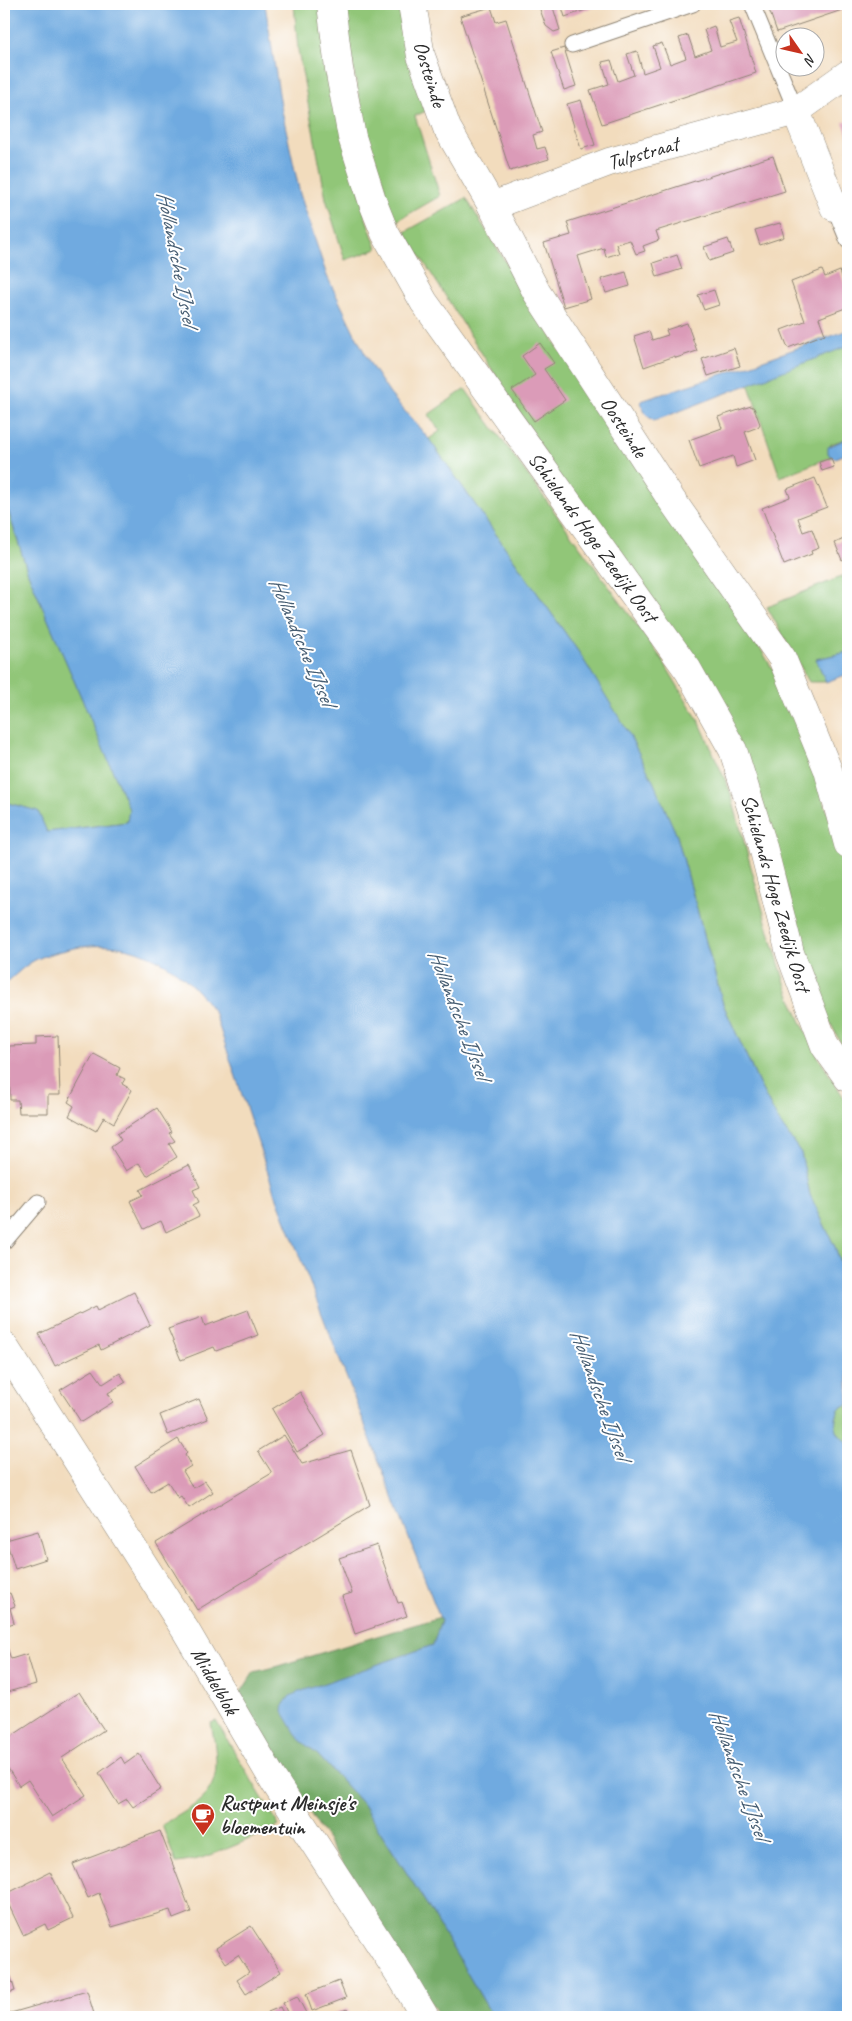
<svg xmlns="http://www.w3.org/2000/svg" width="852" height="2021" font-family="Caveat,sans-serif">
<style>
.green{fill:#91c678;stroke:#5e7852}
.forest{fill:#74ab68;stroke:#506b4a}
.water{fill:#70aae0;stroke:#4e6a86}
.building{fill:#db9bb8}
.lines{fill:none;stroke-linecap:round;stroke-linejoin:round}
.service-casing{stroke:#8e8474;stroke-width:17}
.minor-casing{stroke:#8e8474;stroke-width:29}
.tertiary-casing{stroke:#8e8474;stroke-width:29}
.service{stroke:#fff;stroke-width:15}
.minor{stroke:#fff;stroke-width:28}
.tertiary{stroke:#fff;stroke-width:28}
.labels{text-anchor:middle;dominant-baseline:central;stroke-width:4;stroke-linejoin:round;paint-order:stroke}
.street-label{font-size:21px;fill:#2b2b2b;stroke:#fff}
.poi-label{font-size:21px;font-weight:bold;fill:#2b2b2b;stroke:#fff;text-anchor:start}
.water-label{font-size:22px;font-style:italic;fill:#475e73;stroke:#fff}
</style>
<rect width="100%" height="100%" fill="#fff"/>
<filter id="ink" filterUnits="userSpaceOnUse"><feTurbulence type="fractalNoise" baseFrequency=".02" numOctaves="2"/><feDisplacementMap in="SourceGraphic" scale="10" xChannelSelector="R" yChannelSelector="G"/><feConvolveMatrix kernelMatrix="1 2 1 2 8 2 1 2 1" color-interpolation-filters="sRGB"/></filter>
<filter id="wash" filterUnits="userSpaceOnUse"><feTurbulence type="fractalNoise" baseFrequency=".0096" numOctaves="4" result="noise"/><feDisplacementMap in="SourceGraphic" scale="20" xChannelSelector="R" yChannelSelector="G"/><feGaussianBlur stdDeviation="1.12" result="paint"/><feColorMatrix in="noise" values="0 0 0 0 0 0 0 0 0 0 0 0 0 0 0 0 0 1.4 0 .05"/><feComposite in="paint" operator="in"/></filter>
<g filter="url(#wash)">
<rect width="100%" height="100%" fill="#f2dcbd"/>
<!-- green -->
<g class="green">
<path d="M294 4H318L366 218 377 249 345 260 326 199 298 50Z"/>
<path d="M344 4H400L413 72 426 111 415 116 440 196 395 222C368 152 353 78 344 4Z"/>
<path d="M466 198 585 391 751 632 781 684 806 745 848 876V1058L822 1006 763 808 529 428 405 232Z"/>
<path d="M848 330V438L831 444 828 453 831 457 780 477 745 374Z"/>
<path d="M465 389 661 658 700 723 730 791 767 925 787 989 801 1022 820 1060 848 1104V1288L835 1247 810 1195 801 1153 779 1122 759 1084 723 1004 677 836 580 654 429 439 440 431 428 415Z"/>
<path d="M4 498 28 573 129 808 128 822 47 832 37 811 4 802Z"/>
<path d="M848 574V652L816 659 826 682H809L767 607Z"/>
<path d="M848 1404V1443C834 1433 833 1424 839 1409Z"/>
<path d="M216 1721 279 1826C250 1838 207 1861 176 1863L162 1825C216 1795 223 1785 211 1723Z"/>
</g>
<!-- forest -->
<path class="forest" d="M440 1617 441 1621 433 1645 290 1696 299 1739 318 1755 362 1803 426 1903 493 2017H440L320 1829 238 1697 254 1672 278 1666Z"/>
<!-- water -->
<g class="water">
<path d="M4 4H265L281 106 300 194 327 276 356 336 372 367 390 394 429 439 580 654 628 732 653 781 677 836 723 1004 759 1084 779 1122 801 1153 810 1195 835 1247 848 1288V1404L839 1409C833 1424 834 1433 848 1443V2017H493L426 1903 362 1803 318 1755 299 1739 283 1712 284 1704 290 1696 299 1692 433 1645 441 1621 273 1188 215 1014C182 963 128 934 66 950 54 953 41 956 30 963 21 969 12 978 4 985V802L38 811 47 832 127 822 129 809 28 573 4 498Z"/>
<path d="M848 330V346L654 421C646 416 643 411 641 401L741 368Z"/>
<path d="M848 438V453L836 458 831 457 828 453V447Z"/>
<path d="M848 652V674L826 682 816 659Z"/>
</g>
<g id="blocks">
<!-- building -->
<g class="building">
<path d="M538 4H552L560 30 554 32 546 26Z"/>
<path d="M561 4H603L565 17Z"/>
<path d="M767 4H848V8L777 32Z"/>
<path d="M491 7 496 22 506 19 542 132 533 135 537 149 545 147 549 159 510 171 460 16Z"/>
<path d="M739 18 756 73 602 124 590 90 609 84 602 62 611 60 618 81 634 75 627 54 637 51 643 73 660 67 653 46 662 43 670 64 686 58 679 38 688 35 695 56 711 50 704 30 714 26 720 47 737 42 729 21Z"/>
<path d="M564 48 576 86 564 90 551 52Z"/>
<path d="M581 100 595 145 581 149 567 104Z"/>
<path d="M848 121V136L843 122Z"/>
<path d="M773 156 785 191 656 231 659 240 643 246 645 251 636 254 630 240 616 244 619 253 606 257 604 248 578 256 591 299 564 307 544 243 571 235 567 222Z"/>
<path d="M780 223 784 237 760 245 755 230Z"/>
<path d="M728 239 733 253 709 261 704 247Z"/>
<path d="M677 255 682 269 657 277 653 263Z"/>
<path d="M822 270 825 277 840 271 848 294V307L819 318 825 334 788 348 781 330 805 321 791 282Z"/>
<path d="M626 272 630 286 606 293 601 279Z"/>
<path d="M714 290 719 305 704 310 698 295Z"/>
<path d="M687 323 697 351 676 358 675 356 644 367 634 336 649 331 652 340 668 335 666 330Z"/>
<path d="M540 343 554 363 544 369 565 400 534 421 512 390 535 375 522 356Z"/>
<path d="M734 348 740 366 708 376 702 359Z"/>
<path d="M751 406 754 408 760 424 758 427 745 432 755 460 736 467 733 456 699 468 689 440 722 428 718 417Z"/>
<path d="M831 458 834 467 822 471 819 462Z"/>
<path d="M815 478 827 507 798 518 803 532 812 529 819 548 811 551 812 554 784 565 762 508 790 497 787 489Z"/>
<path d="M848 537V557L842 560 835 543Z"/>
<path d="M58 1036 60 1095H48V1113H19L18 1100H10L9 1046 36 1045V1037Z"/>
<path d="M94 1054 120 1068 117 1075 125 1079 122 1084 132 1090 114 1123 104 1117 96 1131 69 1116 74 1106 68 1102Z"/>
<path d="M157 1108 172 1132 169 1133 175 1141 169 1144 177 1157 147 1176 139 1163 126 1171 111 1147 121 1140 117 1134Z"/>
<path d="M189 1165 200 1187 193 1190 199 1202 193 1205 199 1216 166 1232 161 1221 144 1229 130 1201 143 1195 140 1190Z"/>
<path d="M134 1292 150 1325 101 1350 99 1345 55 1366 39 1334 96 1306 98 1310Z"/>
<path d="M248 1310 258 1335 216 1351 214 1347 181 1360 168 1329 202 1317 205 1326Z"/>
<path d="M93 1370 103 1384 120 1373 126 1382 108 1393 113 1402 81 1422 60 1390Z"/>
<path d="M300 1392 325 1435 297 1452 272 1409Z"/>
<path d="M199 1399 208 1419 168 1435 160 1415Z"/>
<path d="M284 1435 302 1464 351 1450 370 1505 197 1610 156 1543 272 1473 258 1451Z"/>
<path d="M178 1439 187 1453 185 1455 191 1466 183 1471 193 1488 205 1481 213 1492 189 1508 181 1496 178 1498 168 1482 151 1492 135 1466Z"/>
<path d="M38 1531 46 1559 15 1569 6 1540Z"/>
<path d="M377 1545 398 1603 402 1602 407 1616 355 1634 342 1596 352 1593 339 1558Z"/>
<path d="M4 1590 6 1594 10 1593 15 1606 10 1608 14 1623 4 1626Z"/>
<path d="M4 1638 11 1659 27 1654 36 1684 4 1693Z"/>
<path d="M79 1692 104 1730 62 1758 86 1795 52 1817 28 1780 19 1786 4 1762V1741Z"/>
<path d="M139 1754 161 1789 133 1807 127 1799 118 1804 99 1773 121 1757 125 1764Z"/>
<path d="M160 1831 191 1912 173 1919 170 1910 112 1927 99 1893 88 1898 73 1864Z"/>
<path d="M50 1872 73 1918 48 1930 45 1924 23 1935 4 1895Z"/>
<path d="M251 1926 281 1972 246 1994 237 1980 249 1972 238 1955 226 1963 216 1948Z"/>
<path d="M4 1954 15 1991 4 1994Z"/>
<path d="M339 1981 346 1998 312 2011 306 1994Z"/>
<path d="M87 1991 95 2017H4V2015Z"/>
<path d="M297 1996 306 2013 298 2017H289L283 2003Z"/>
<path d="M280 2007 285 2017H270L268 2012Z"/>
<path d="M348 2009 350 2017H325L335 2013Z"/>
<path d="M371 2010 374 2017H352Z"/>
</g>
</g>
</g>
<g filter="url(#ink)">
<use href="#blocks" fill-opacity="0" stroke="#8e8474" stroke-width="1"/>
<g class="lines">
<!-- service casing -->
<g class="service-casing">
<g id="service">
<path d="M752 4 796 111"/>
<path d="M572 45 693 4"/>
<path d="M834 207 848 241"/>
<path d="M4 1242 38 1202"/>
</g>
</g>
<!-- minor casing -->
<g class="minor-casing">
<g id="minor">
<path d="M412 4 421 56 447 128 492 206 537 293 671 499 782 658 828 770 848 844"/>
<path d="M796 111 834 207"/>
<path d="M492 206 609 162 796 111 848 74"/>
</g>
</g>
<!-- tertiary casing -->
<g class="tertiary-casing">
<g id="tertiary">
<path d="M331 4 339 69 352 137 373 203 385 233 424 302 688 670 733 750 761 839 790 953 825 1046 848 1078"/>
<path d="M4 1346 186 1631 274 1781 402 1978 425 2017"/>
</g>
</g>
<!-- service -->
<use href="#service" class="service"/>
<!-- minor -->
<use href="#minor" class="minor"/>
<!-- tertiary -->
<use href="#tertiary" class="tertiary"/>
</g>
</g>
<!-- icons -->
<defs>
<g id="cafe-pin" transform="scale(1.25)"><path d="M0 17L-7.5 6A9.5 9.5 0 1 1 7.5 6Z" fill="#c8321e" stroke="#fff"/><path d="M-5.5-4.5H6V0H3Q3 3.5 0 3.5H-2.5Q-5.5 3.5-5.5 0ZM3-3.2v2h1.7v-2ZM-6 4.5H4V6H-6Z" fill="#fff"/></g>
</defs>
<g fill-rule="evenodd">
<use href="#cafe-pin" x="203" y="1815"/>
</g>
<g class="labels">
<!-- street labels -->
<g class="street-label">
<text transform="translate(430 74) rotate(73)">Oosteinde</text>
<text transform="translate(643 153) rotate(-16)">Tulpstraat</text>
<text transform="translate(624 427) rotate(57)">Oosteinde</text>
<text transform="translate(593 537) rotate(54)">Schielands Hoge Zeedijk Oost</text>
<text transform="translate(776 893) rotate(74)">Schielands Hoge Zeedijk Oost</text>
<text transform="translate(215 1681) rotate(60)">Middelblok</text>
</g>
<!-- poi labels -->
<g class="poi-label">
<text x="220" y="1803">Rustpunt Meinsje's<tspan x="220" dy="24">bloementuin</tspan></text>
</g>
<!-- water labels -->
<g class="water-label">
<text transform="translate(177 258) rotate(79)">Hollandsche IJssel</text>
<text transform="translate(302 641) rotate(67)">Hollandsche IJssel</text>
<text transform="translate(459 1014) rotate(69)">Hollandsche IJssel</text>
<text transform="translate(600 1394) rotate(70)">Hollandsche IJssel</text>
<text transform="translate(739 1774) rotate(70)">Hollandsche IJssel</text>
</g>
</g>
<!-- margin -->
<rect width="852" height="2021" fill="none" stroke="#fff" stroke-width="20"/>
<!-- north arrow -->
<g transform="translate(800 52) rotate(124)"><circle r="24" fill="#ffffff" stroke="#aaaaaa"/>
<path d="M0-4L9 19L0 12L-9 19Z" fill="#c8321e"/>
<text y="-8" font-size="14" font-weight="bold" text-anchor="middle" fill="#2b2b2b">N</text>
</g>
</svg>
